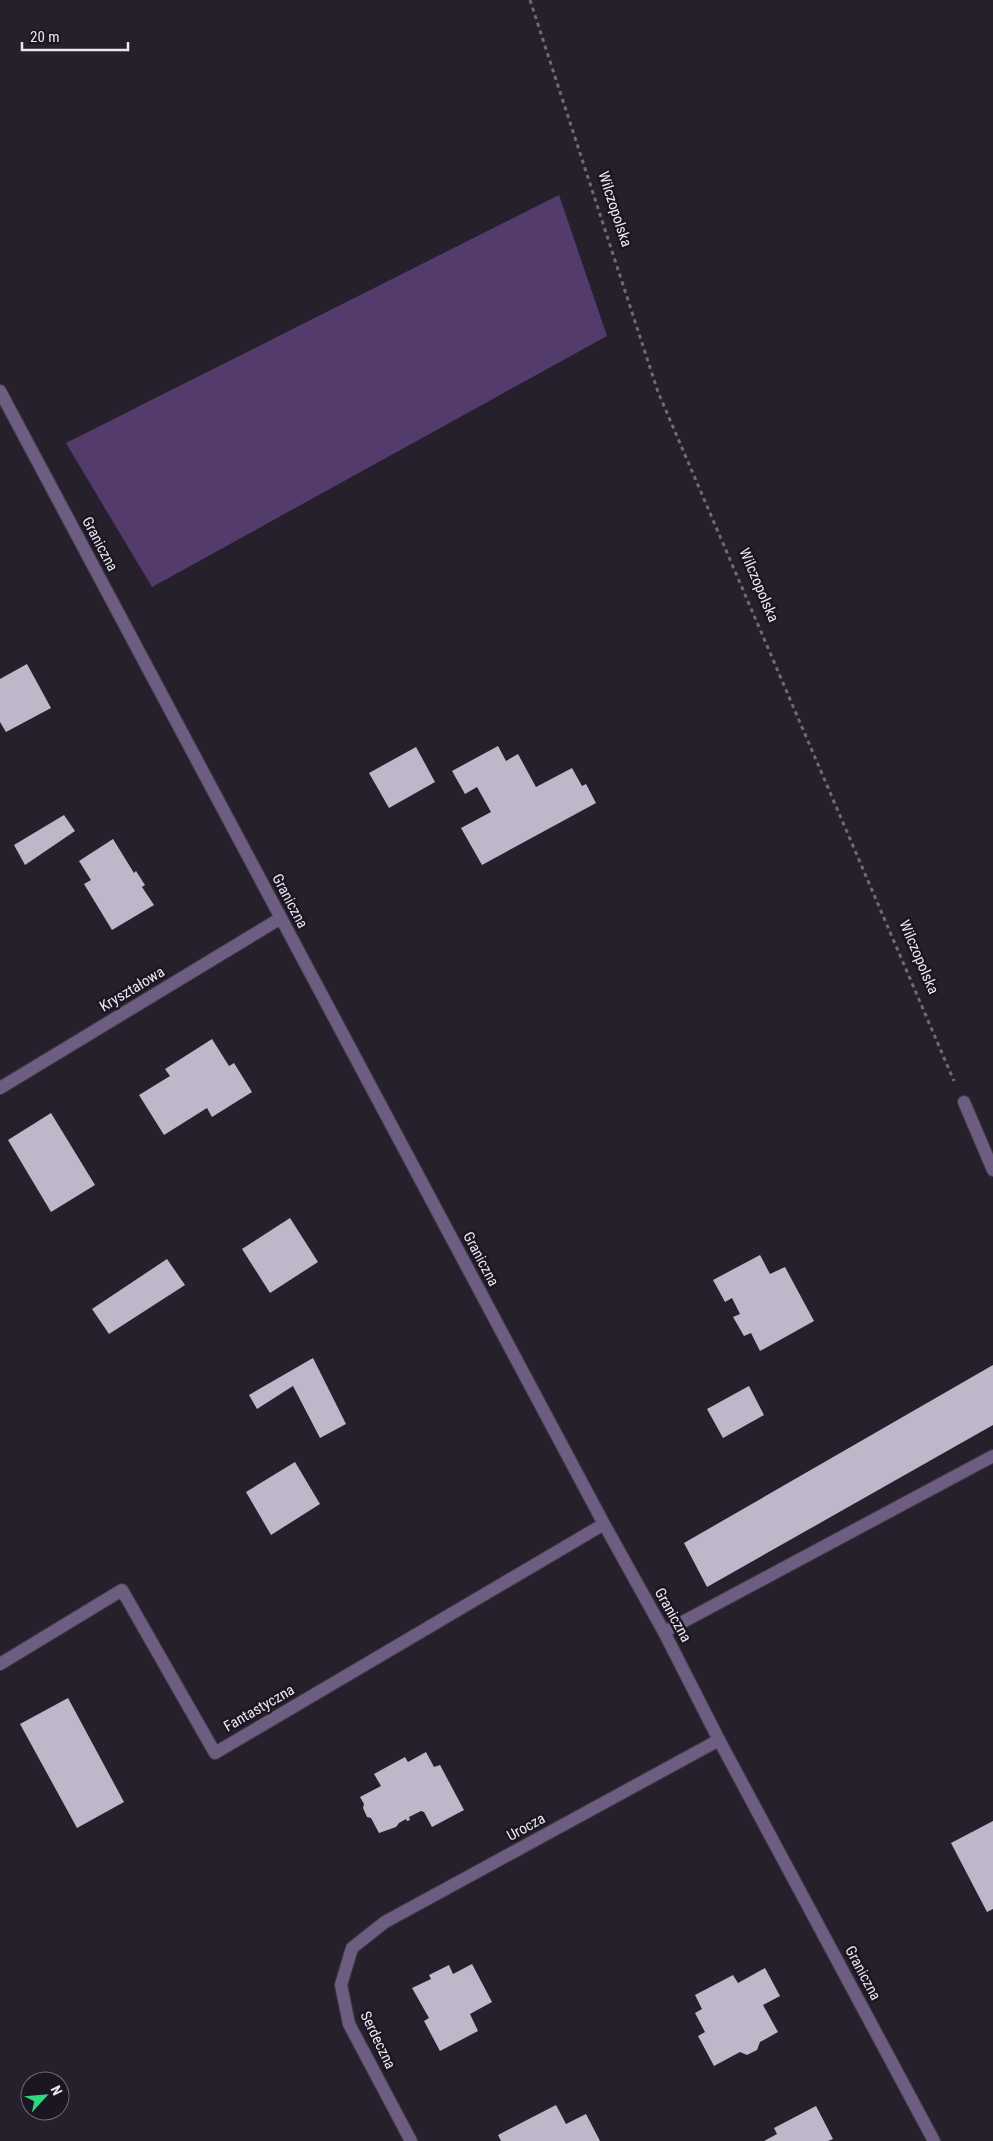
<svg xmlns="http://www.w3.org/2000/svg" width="993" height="2141" font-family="'Roboto Condensed',sans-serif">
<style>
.green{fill:#533c6c}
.building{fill:#bfb7c9}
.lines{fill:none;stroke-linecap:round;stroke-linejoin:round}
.service-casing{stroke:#423c49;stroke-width:14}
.minor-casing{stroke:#423c49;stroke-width:14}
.path{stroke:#6f6a75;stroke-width:3;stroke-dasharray:4 4;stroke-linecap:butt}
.service{stroke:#6d5d81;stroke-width:12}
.minor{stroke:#6d5d81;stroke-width:12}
.labels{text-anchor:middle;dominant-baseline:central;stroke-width:5;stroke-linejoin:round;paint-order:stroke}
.street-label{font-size:15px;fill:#ece8f2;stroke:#1c1623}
</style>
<rect width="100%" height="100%" fill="#26202d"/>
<!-- green -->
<path class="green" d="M559 195 607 336 152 587 66 443Z"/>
<!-- building -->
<g class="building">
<path d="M27 664 51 708 6 732 0 722V679Z"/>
<path d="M498 746 506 761 518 754 536 787 572 768 582 786 586 784 596 803 482 865 461 828 491 812 477 787 465 794 452 771Z"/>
<path d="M416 747 435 782 389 808 369 773Z"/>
<path d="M64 815 75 831 25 865 14 845Z"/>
<path d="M113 839 134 873 136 871 145 885 142 887 154 905 112 930 84 884 91 880 79 861Z"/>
<path d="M212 1039 229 1066 234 1063 252 1092 212 1117 207 1108 164 1135 139 1095 170 1076 165 1069Z"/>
<path d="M51 1113 95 1185 51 1212 8 1140Z"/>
<path d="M290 1218 318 1262 270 1293 242 1249Z"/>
<path d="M760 1255 770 1274 785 1267 814 1321 760 1351 751 1333 744 1336 733 1317 740 1314 732 1298 725 1302 713 1280Z"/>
<path d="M167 1259 185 1285 109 1334 92 1309Z"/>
<path d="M313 1358 346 1424 320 1438 293 1386 257 1409 249 1395Z"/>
<path d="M993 1365V1425L707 1587 684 1543Z"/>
<path d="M749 1386 764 1415 723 1438 707 1409Z"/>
<path d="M295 1462 320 1504 271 1535 246 1492Z"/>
<path d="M68 1698 124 1802 77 1828 20 1724Z"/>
<path d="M426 1752 434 1767 440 1765 464 1810 432 1827 424 1812 421 1811 409 1817 410 1820 407 1821 406 1819 399 1823 396 1827 379 1833 371 1818 367 1817 363 1808 364 1804 360 1797 381 1786 374 1774 405 1757 408 1762Z"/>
<path d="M993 1821V1909L987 1912 951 1843Z"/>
<path d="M472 1964 492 2002 470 2014 478 2031 440 2051 424 2021 429 2018 412 1988 431 1979 429 1975 449 1965 453 1974Z"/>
<path d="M765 1968 780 1996 763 2005 778 2032 760 2042 757 2050 747 2055 740 2052 714 2066 698 2036 705 2032 695 2013 702 2009 695 1995 733 1975 738 1983Z"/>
<path d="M556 2105 566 2124 586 2114 600 2141H501L498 2135Z"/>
<path d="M816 2106 833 2139 828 2141H764L777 2134 774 2128Z"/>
</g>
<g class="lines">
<!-- service casing -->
<g class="service-casing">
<path id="service" d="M964 1102 993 1170"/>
</g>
<!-- minor casing -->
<g class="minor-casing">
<g id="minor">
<path d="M0 391 604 1524 664 1632 719 1740 934 2141"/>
<path d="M0 1088 281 918"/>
<path d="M664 1632 993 1456"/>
<path d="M0 1664 122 1590 215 1753 604 1524"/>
<path d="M411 2141 349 2024 341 1985 352 1948 385 1922 719 1740"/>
</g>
</g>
<!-- path -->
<path class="path" d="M530 0 658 392 954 1081"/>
<!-- service -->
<use href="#service" class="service"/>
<!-- minor -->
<use href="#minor" class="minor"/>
</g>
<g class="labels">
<!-- street labels -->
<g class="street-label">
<text transform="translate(615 209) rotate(72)">Wilczopolska</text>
<text transform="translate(100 544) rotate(62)">Graniczna</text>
<text transform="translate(759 585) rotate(67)">Wilczopolska</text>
<text transform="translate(290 901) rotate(62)">Graniczna</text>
<text transform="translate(919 957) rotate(67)">Wilczopolska</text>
<text transform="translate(132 989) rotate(-31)">Kryształowa</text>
<text transform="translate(481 1259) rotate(62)">Graniczna</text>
<text transform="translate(673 1615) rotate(61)">Graniczna</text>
<text transform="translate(259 1708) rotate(-30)">Fantastyczna</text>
<text transform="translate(526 1827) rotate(-29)">Urocza</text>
<text transform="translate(863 1973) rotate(62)">Graniczna</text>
<text transform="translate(378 2040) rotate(64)">Serdeczna</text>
</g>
</g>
<!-- north arrow -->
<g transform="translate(45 2096) rotate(64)"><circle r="24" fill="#1c1623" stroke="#6f6a76"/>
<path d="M0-4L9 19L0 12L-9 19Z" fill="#31d882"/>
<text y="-8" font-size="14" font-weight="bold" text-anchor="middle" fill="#ece8f2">N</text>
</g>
<!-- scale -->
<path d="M22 42v8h106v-8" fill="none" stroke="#ece8f2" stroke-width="2.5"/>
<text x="30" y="42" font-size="15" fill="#ece8f2" stroke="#1c1623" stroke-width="4" paint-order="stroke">20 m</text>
</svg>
